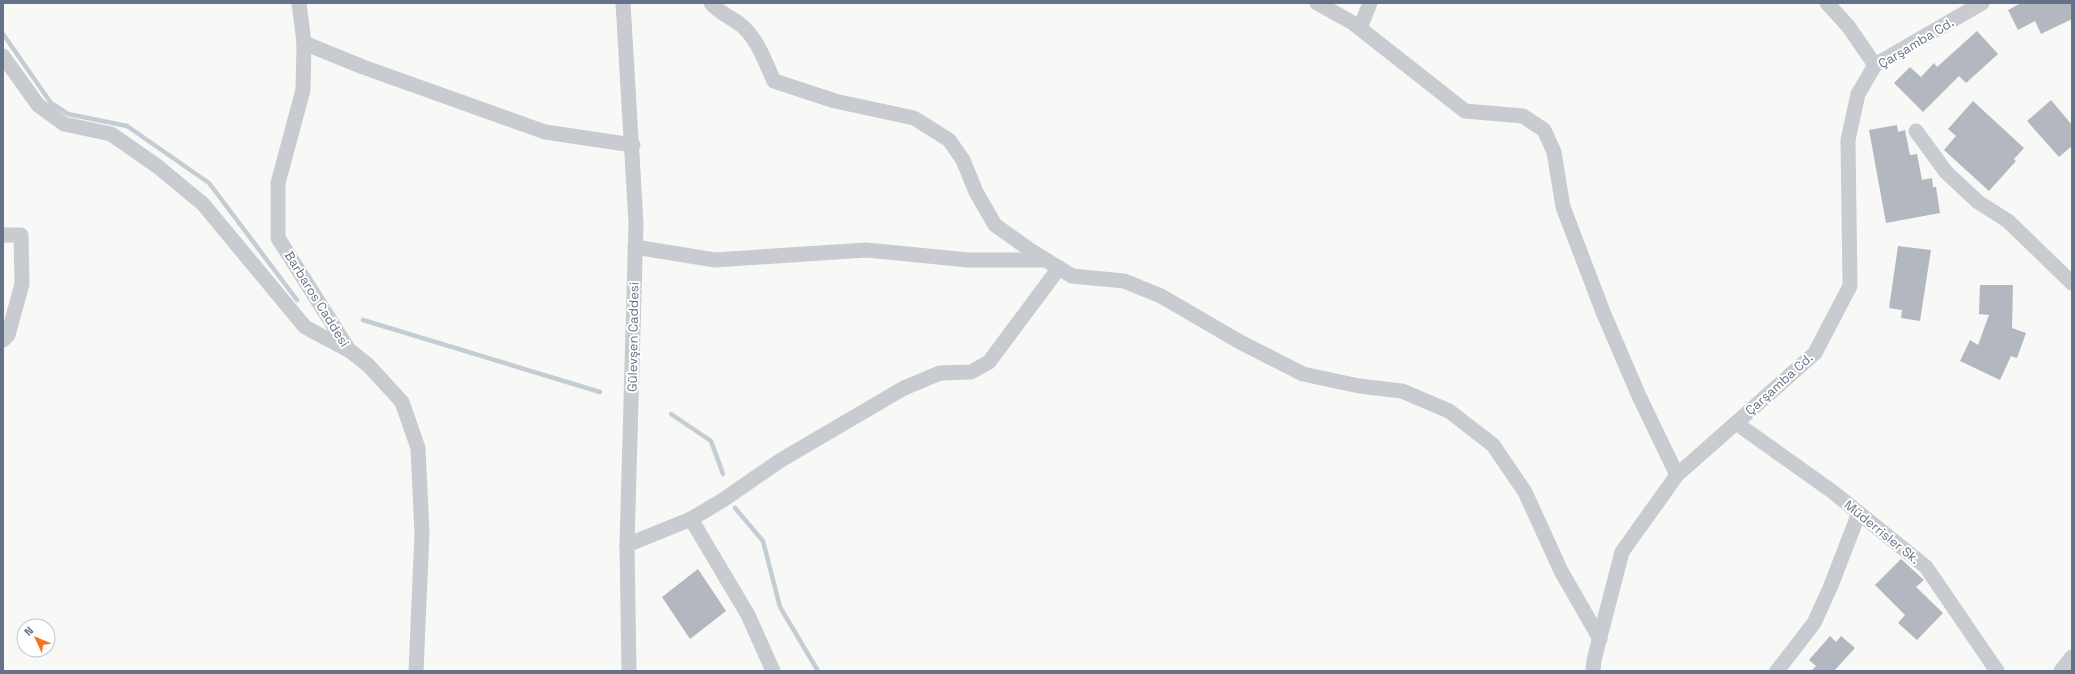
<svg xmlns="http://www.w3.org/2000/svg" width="2075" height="674" font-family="'Space Grotesk',sans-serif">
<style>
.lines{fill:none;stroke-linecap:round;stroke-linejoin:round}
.stream{stroke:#c5cdd4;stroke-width:4.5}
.building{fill:#b3b8c0}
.minor{stroke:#c8cbcf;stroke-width:15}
.labels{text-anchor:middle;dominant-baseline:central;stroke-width:4;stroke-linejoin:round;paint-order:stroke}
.street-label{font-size:13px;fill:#667289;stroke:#fff}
</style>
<rect width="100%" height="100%" fill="#f8f9f6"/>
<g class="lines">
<!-- stream -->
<g class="stream">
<path d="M3 34 51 103 68 114 127 126 209 183 297 300"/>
<path d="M363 320 600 392"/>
<path d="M671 414 711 441 723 474"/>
<path d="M735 508 763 541 780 607 818 671"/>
</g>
</g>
<!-- building -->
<g class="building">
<path d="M2021 3H2072V19L2041 34 2035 21 2018 30 2008 10Z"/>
<path d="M1977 31 1998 54 1966 83 1959 76 1923 112 1894 83 1910 67 1921 77 1934 63 1937 67Z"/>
<path d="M2051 100 2072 125V146L2059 157 2027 121Z"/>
<path d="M1973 101 2024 148 2014 159 2016 161 1989 191 1944 150 1956 136 1948 129Z"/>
<path d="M1897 125 1898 132 1905 130 1910 155 1917 154 1922 180 1932 178 1933 187H1936L1940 213 1886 223 1869 130Z"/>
<path d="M1898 246 1931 250 1920 321 1901 318 1902 310 1889 308Z"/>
<path d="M1980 285H2013L2012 328 2026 333 2017 358 2011 356 2000 380 1960 361 1970 340 1978 345 1989 315 1979 314Z"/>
<path d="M1901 559 1924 580 1916 587 1943 613 1917 640 1898 623 1905 615 1875 585Z"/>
<path d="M698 569 726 611 690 639 662 597Z"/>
<path d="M1830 636 1836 642 1841 636 1855 648 1834 671H1811L1816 666 1809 660Z"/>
</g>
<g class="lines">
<!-- minor -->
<g class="minor">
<path d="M299 3 304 43 303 90 278 183V238L349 350 368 365 402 402 418 448 422 533 416 671"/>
<path d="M623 3 636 223 627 545 629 671"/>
<path d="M711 3C719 13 731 17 741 25 758 39 765 62 774 81L835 101 914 118 949 140 963 160 976 192 995 225 1033 252 1072 276 1124 281 1161 296 1240 342 1303 374 1359 386 1402 391 1449 411 1493 445 1525 492 1561 571 1600 639"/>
<path d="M1317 3 1353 23 1465 111 1523 116 1544 130 1554 152 1563 207 1603 312 1639 396 1677 475"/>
<path d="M1827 3 1848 26 1875 65"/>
<path d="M1360 28 1370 3"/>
<path d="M304 43 363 67 545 132 633 145"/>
<path d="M3 56 38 105 64 124 111 134 157 166 203 204 305 327 348 350"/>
<path d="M1916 131 1946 172 1978 202 2008 221 2072 283"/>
<path d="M3 235H21L22 284 8 335 3 340"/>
<path d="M635 247 715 260 866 250 969 260H1046"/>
<path d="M1736 423 1833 492 1926 567 1997 671"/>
<path d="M691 519 748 615 773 671"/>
<path d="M627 545 691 519 723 500 781 460 904 388 940 373 971 372 989 362 1059 268"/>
<path d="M1593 671 1594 660 1622 552 1677 475 1815 353 1850 286 1848 140 1858 94 1875 65 1982 3"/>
<path d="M1777 671 1814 623 1830 588 1859 513"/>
<path d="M2061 671 2072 657"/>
</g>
</g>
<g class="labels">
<!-- street labels -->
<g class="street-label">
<text transform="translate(1916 43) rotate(-31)">Çarşamba Cd.</text>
<text transform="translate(317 299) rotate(58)">Barbaros Caddesi</text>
<text transform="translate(633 337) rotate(-89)">Gülevşen Caddesi</text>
<text transform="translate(1779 384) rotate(-42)">Çarşamba Cd.</text>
<text transform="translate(1882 532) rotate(39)">Müderrisler Sk.</text>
</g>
</g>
<!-- border -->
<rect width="2075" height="674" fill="none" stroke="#667289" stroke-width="8"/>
<!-- north arrow -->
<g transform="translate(36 638) rotate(314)"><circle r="19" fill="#ffffff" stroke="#c2c7d0"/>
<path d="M0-3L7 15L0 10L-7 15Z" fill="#ee7820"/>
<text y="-6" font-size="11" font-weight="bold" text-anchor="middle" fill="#667289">N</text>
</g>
</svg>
